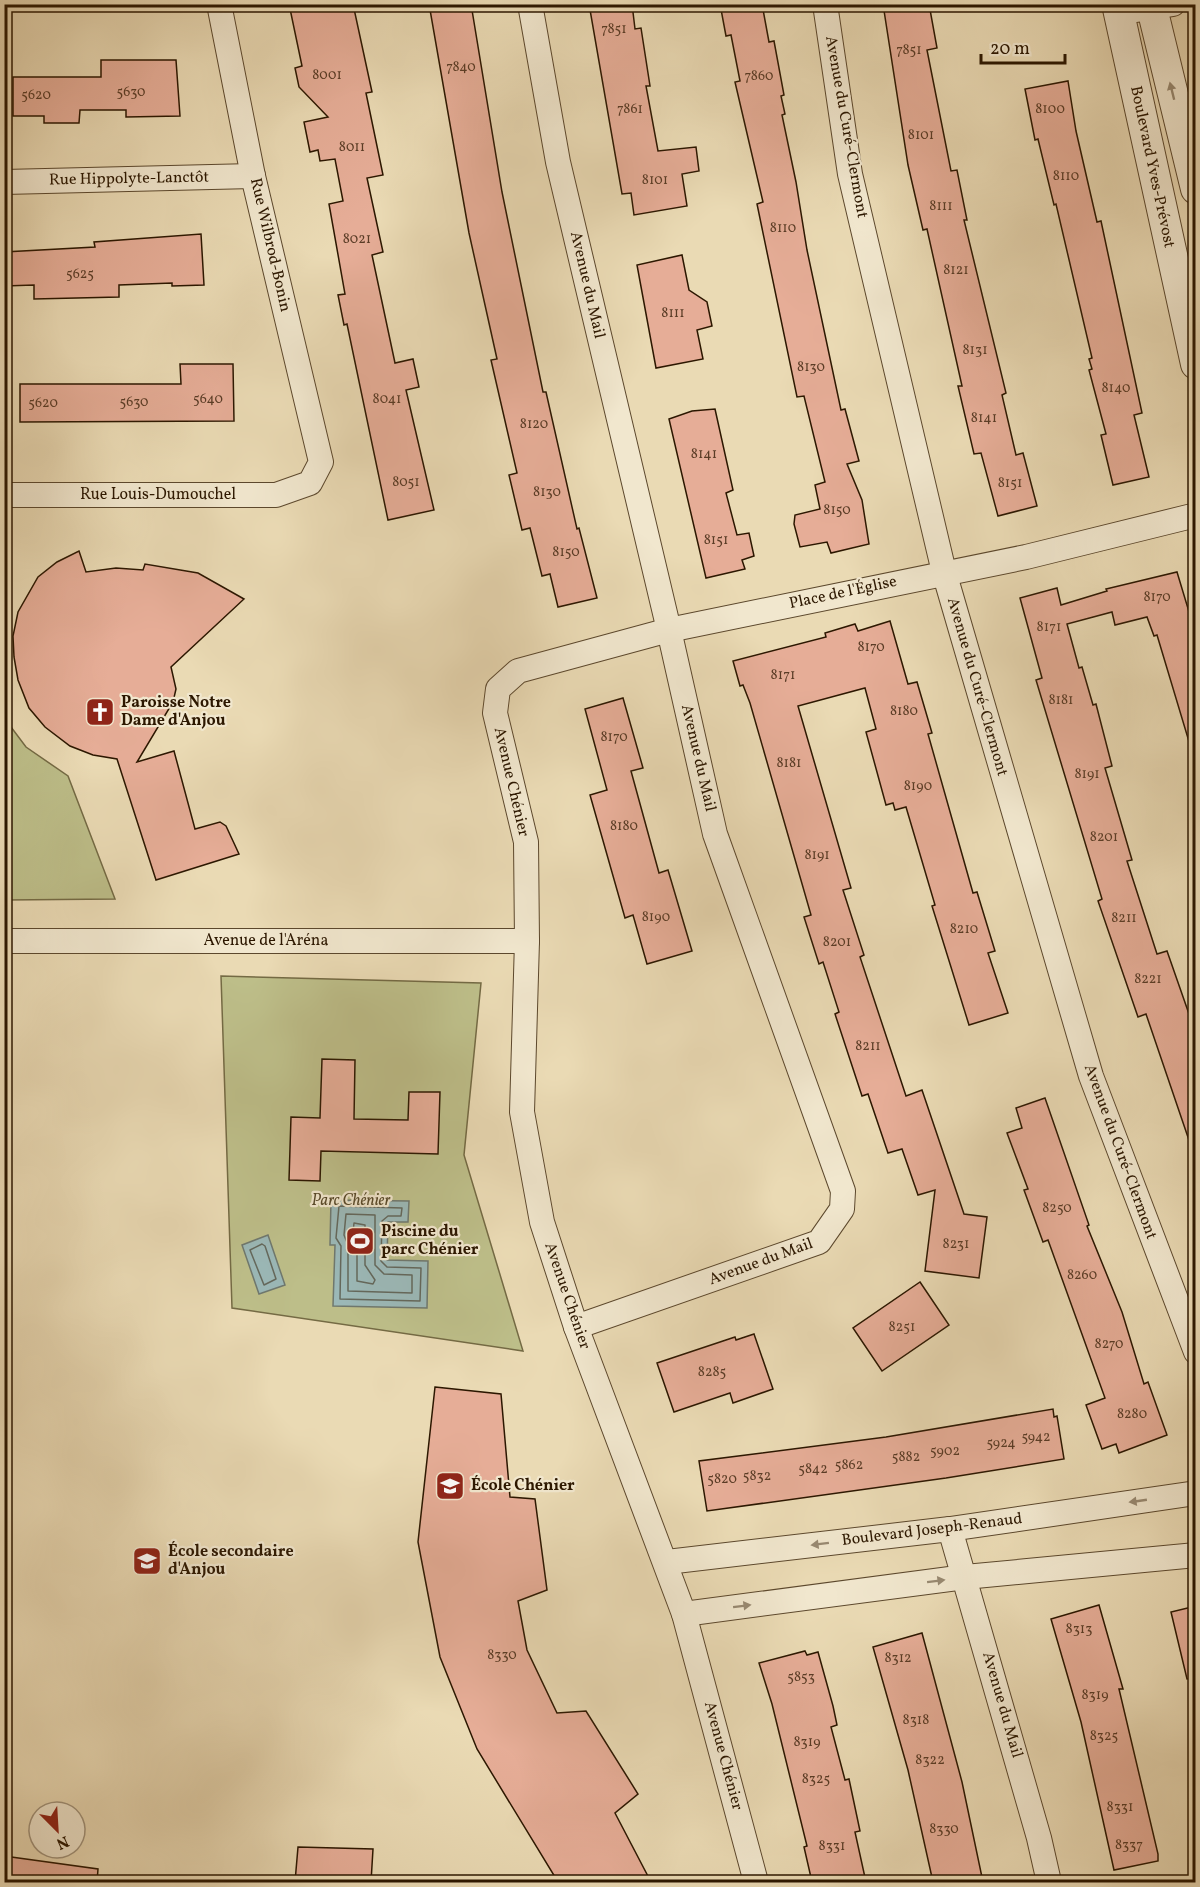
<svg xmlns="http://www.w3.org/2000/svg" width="1200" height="1887" font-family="Vollkorn,serif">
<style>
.green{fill:#bdbe89;stroke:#746a44;stroke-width:1.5}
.water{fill:#9bb8b7;stroke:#6f786e;stroke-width:1.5}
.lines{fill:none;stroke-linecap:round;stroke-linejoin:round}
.shore{stroke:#64685c;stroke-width:1.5}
.building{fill:#e6ad97;stroke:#2c1700;stroke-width:1.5}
.minor-casing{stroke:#5c482d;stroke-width:26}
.tertiary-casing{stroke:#5c482d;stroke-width:32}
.minor{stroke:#f1e7ce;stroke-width:24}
.tertiary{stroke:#f1e7ce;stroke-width:30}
.oneway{fill:#988971}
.labels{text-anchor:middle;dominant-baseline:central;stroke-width:4.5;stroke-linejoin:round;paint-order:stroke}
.number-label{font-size:14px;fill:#5a3c26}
.street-label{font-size:16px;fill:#2c1700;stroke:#f1e7ce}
.poi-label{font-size:16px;font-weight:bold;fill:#2c1700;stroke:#f1e7ce;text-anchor:start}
.park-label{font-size:16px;font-style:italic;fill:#584929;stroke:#f1e7ce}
</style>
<rect width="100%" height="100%" fill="#eadab4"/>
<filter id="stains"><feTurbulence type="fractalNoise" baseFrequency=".00333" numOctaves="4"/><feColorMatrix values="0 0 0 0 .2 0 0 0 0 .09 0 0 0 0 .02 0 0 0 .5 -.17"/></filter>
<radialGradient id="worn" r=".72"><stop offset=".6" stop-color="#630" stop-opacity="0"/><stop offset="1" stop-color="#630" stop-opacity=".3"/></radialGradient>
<!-- green -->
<g class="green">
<path d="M5 719 26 747 68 776 115 899 5 900Z"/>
<path d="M221 976 481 983 464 1155 523 1351 232 1308Z"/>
</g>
<!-- water -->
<g class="water">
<path d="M331 1200 409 1201 408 1222H388L387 1260 428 1261 427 1308 333 1306 335 1245H330Z"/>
<path d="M268 1235 285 1285 259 1294 242 1245Z"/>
</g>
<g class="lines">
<!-- shore -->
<g class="shore">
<path d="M339 1206 402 1208 401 1216H388L382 1221 381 1261 387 1267 421 1268 420 1301 340 1299 341 1246 336 1238Z"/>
<path d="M346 1214 375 1215V1265L384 1274 412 1275V1293L348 1291V1245L344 1235Z"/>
<path d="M354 1223 365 1225V1265L375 1280 373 1284 357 1281V1246L353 1232Z"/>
<path d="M262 1244 265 1246 276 1279 264 1285 250 1250Z"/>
</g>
</g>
<!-- building -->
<g class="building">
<path d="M289 4H353L372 92 366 93 383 175 367 178 383 252 372 255 395 363 413 359 419 387 406 390 434 510 388 520 347 324 344 325 338 295 345 294 329 204 343 201 335 159 320 161 318 150 310 152 304 122 328 117 299 87 295 68 302 66Z"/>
<path d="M429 4H471L502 192 543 392H546L577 529 579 528 597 598 558 607 550 574 542 576 530 528 522 530 509 475 517 473 491 360 497 359 469 233Z"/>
<path d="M589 4H632L635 29 641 28 650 86H646L658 151 696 147 699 171 682 174 687 206 634 215 631 193 622 194Z"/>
<path d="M720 4H762L769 42 774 41 784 95 781 96 785 114 782 115 796 182 807 250 841 410 845 409 859 461 847 464 862 500 869 544 831 553 827 542 800 547 794 524 795 515 820 509 815 485 825 482 804 396 797 397 757 204 763 202 735 82 740 81 731 35 726 36Z"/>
<path d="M883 4H929L937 48 927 50 951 171 957 170 967 220H964L1006 393 1002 395 1016 455 1023 453 1037 506 998 516 981 453 974 454 958 386H962L927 229 923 230 908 165Z"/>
<path d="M101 60H176L180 116 126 117V110H80L79 123H44V116H13V77H101Z"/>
<path d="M1068 81 1076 131 1097 222 1101 221 1142 413 1134 415 1149 477 1113 485 1101 435 1106 434 1089 370 1092 369 1089 359 1092 358 1056 204 1054 205 1038 139 1035 140 1025 89Z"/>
<path d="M201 234 204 285 172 286V283L119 285V297L34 299V285L4 286V252L95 247 94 242Z"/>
<path d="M682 255 689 290 707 302 712 326 697 330 703 359 656 368 637 265Z"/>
<path d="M180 364H233L234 421 20 422V384H181Z"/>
<path d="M715 409 733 490 726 493 737 535 749 533 754 556 742 560 745 569 706 578 669 419 692 411Z"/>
<path d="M79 551 86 572 116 568 143 570 145 564 198 573 244 599 171 667 176 689 173 702 137 762 174 751 195 829 220 822 226 826 239 854 156 880 117 759 93 755 70 746 45 727 29 708 18 680 14 657 13 636 18 612 38 577 57 562Z"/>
<path d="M1177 572 1196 635V744L1190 745 1157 635 1154 636 1147 617 1115 625 1112 612 1067 624 1079 668 1082 667 1093 705 1096 704 1112 766 1105 768 1132 860 1127 861 1157 954 1167 951 1196 1034V1149H1192L1146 1014 1138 1017 1098 901 1102 899 1036 680 1042 678 1020 598 1057 588 1061 605 1107 591 1106 589Z"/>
<path d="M890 621 908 684 917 682 932 733 928 734 973 893 977 892 995 951 988 953 1008 1013 969 1025 932 906 935 905 906 807 895 810 893 803 886 805 866 732 876 729 865 688 798 706 851 888 843 890 864 955 860 957 906 1096 922 1090 964 1214 987 1217 979 1278 925 1271 935 1190 918 1195 902 1149 888 1153 868 1094 862 1096 835 1014 839 1012 823 962 819 964 804 917 811 915 750 703 743 685 740 686 733 661 826 637 825 633 855 624 858 631Z"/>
<path d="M623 698 643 768 631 771 659 873 668 870 692 951 647 964 633 915 625 918 590 795 607 790 585 709Z"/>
<path d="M322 1059 355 1060 354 1119 408 1120 409 1092H440L438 1154 321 1151 320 1181 289 1180 291 1117 320 1118Z"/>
<path d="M1045 1098 1089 1225 1087 1226 1122 1312 1144 1384 1148 1382 1167 1435 1119 1453 1116 1444 1102 1449 1086 1405 1105 1398 1048 1240 1043 1242 1024 1190 1028 1189 1007 1133 1022 1128 1016 1108Z"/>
<path d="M920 1282 949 1325 882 1371 853 1328Z"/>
<path d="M754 1334 773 1389 733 1403 730 1393 674 1412 657 1363 735 1337 736 1340Z"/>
<path d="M435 1387 501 1394 510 1497 535 1499 547 1590 518 1601 527 1650 557 1713 586 1711 638 1794 615 1813 651 1882H558L477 1749 440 1657 418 1542Z"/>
<path d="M1053 1409 1054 1417 1057 1416 1064 1459 946 1478 707 1511 699 1461 886 1437Z"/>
<path d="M1099 1605 1123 1689H1119L1158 1854V1861L1114 1870 1081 1722 1051 1619Z"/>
<path d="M1196 1606V1678L1187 1679 1171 1612Z"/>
<path d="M922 1633 962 1782 983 1882H933L908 1770 873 1647Z"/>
<path d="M805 1651 807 1655 818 1652 833 1706 837 1725 831 1727 845 1780 849 1779 860 1831 855 1832 866 1882H812L804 1847 807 1846 772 1704 759 1663Z"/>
<path d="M298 1847 373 1849 371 1882H295Z"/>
<path d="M4 1856 98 1869 97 1882H4Z"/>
</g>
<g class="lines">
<!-- minor casing -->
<g class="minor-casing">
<g id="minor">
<path d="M530 4 558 162 669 630 715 834 843 1191 842 1209 819 1242 576 1327"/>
<path d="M825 4 850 174 944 572 1091 1076 1196 1352"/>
<path d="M1118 13 1173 4"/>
<path d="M4 182 253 176"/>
<path d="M4 495H276L310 483 321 462 253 176 219 4"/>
<path d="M4 941H527"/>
<path d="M950 1529 1039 1838 1049 1882"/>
<path d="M667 1562 950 1529 1196 1493"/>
<path d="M684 1614 965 1577 1196 1555"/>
<path d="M756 1882 684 1614 576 1327 542 1222 522 1112 527 941 526 842 495 713 498 689 518 671 669 630 1026 557 1196 515"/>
</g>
</g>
<!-- tertiary casing -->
<g class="tertiary-casing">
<g id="tertiary">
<path d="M1117 4 1196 364"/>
<path d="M1151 4 1196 189"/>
</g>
</g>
<!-- minor -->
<use href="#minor" class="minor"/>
<!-- tertiary -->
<use href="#tertiary" class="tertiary"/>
</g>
<!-- one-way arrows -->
<defs><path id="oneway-solid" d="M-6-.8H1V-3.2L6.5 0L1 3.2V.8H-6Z" transform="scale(1.5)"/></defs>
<g class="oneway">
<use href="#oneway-solid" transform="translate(1172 91) rotate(-104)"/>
<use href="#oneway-solid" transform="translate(1138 1501) rotate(172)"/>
<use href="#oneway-solid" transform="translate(820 1544) rotate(173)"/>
<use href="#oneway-solid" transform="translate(936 1581) rotate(-7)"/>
<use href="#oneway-solid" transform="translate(742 1606) rotate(-7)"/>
</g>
<!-- icons -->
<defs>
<g id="church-square" transform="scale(1.5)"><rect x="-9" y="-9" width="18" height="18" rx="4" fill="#8f2418" stroke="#f1e7ce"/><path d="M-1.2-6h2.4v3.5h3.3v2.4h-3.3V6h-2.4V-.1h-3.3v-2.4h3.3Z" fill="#fff"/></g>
<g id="stadium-square" transform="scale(1.5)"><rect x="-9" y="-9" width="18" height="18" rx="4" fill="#8f2418" stroke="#f1e7ce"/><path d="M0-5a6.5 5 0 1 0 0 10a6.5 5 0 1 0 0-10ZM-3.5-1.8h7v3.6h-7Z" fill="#fff"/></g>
<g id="school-square" transform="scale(1.5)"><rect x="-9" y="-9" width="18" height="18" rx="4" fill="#8f2418" stroke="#f1e7ce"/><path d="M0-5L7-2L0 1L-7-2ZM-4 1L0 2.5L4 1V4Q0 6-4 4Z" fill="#fff"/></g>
</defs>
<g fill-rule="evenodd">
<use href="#church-square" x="100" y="712"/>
<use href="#stadium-square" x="360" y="1241"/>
<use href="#school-square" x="450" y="1486"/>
<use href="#school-square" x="147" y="1561"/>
</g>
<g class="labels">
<!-- number labels -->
<g class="number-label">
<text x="614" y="29">7851</text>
<text x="909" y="50">7851</text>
<text x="461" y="67">7840</text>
<text x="327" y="75">8001</text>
<text x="759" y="76">7860</text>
<text x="131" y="92">5630</text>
<text x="36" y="95">5620</text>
<text x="630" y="109">7861</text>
<text x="1050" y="109">8100</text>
<text x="921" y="135">8101</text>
<text x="352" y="147">8011</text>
<text x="1066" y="176">8110</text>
<text x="655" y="180">8101</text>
<text x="941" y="206">8111</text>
<text x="783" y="228">8110</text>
<text x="357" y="239">8021</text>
<text x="956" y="270">8121</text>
<text x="80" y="274">5625</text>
<text x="673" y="313">8111</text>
<text x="975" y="350">8131</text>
<text x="811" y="367">8130</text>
<text x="1116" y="388">8140</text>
<text x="208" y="399">5640</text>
<text x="387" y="399">8041</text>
<text x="134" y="402">5630</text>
<text x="43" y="403">5620</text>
<text x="984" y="418">8141</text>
<text x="534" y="424">8120</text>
<text x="704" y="454">8141</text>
<text x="406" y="482">8051</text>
<text x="1010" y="483">8151</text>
<text x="547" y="492">8130</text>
<text x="837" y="510">8150</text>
<text x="716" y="540">8151</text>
<text x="566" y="552">8150</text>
<text x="1157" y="597">8170</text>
<text x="1049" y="627">8171</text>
<text x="871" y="647">8170</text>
<text x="783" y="675">8171</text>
<text x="1061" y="700">8181</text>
<text x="904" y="711">8180</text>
<text x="614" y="737">8170</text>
<text x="789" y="763">8181</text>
<text x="1087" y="774">8191</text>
<text x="918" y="786">8190</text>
<text x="624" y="826">8180</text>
<text x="1104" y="837">8201</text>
<text x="817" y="855">8191</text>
<text x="656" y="917">8190</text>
<text x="1124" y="918">8211</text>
<text x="964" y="929">8210</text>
<text x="837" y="942">8201</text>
<text x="1148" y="979">8221</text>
<text x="868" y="1046">8211</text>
<text x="1057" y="1208">8250</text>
<text x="956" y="1244">8231</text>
<text x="1082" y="1275">8260</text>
<text x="902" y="1327">8251</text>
<text x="1109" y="1344">8270</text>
<text x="712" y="1372">8285</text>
<text x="1132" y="1414">8280</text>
<text x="1036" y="1437">5942</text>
<text x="1001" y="1443">5924</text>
<text x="945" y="1451">5902</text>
<text x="906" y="1457">5882</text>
<text x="849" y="1465">5862</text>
<text x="813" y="1469">5842</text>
<text x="757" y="1476">5832</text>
<text x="722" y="1479">5820</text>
<text x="1079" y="1629">8313</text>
<text x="502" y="1655">8330</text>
<text x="898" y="1658">8312</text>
<text x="801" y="1677">5853</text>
<text x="1095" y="1695">8319</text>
<text x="916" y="1720">8318</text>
<text x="1104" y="1736">8325</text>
<text x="807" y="1742">8319</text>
<text x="930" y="1760">8322</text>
<text x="816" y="1779">8325</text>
<text x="1120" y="1807">8331</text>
<text x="944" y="1829">8330</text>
<text x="1129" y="1845">8337</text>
<text x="832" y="1846">8331</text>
</g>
<!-- street labels -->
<g class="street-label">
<text transform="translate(846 127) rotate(80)">Avenue du Curé-Clermont</text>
<text transform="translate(1152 167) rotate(78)">Boulevard Yves-Prévost</text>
<text transform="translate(129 179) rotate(-1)">Rue Hippolyte-Lanctôt</text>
<text transform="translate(270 245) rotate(77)">Rue Wilbrod-Bonin</text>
<text transform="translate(587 285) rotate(77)">Avenue du Mail</text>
<text x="158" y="495">Rue Louis-Dumouchel</text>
<text transform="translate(843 593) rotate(-12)">Place de l'Église</text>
<text transform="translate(977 687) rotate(74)">Avenue du Curé-Clermont</text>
<text transform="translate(698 758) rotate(77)">Avenue du Mail</text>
<text transform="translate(511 782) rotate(77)">Avenue Chénier</text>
<text x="266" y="941">Avenue de l'Aréna</text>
<text transform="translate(1120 1152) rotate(70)">Avenue du Curé-Clermont</text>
<text transform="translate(761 1262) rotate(-20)">Avenue du Mail</text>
<text transform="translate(567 1296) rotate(71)">Avenue Chénier</text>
<text transform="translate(932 1530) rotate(-7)">Boulevard Joseph-Renaud</text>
<text transform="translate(1002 1705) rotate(74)">Avenue du Mail</text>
<text transform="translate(723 1756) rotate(75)">Avenue Chénier</text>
</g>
<!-- poi labels -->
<g class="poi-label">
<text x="121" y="703">Paroisse Notre<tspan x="121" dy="18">Dame d'Anjou</tspan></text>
<text x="381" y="1232">Piscine du<tspan x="381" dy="18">parc Chénier</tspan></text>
<text x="471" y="1486">École Chénier</text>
<text x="168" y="1552">École secondaire<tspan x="168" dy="18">d'Anjou</tspan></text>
</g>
<!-- park labels -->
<g class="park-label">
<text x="351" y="1201">Parc Chénier</text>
</g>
</g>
<!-- margin -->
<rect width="1200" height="1887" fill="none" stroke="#eadab4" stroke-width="24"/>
<rect x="6" y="6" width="1188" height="1875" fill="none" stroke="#2c1700" stroke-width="3"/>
<rect x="12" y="12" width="1176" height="1863" fill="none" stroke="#2c1700" stroke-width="1.5"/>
<!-- north arrow -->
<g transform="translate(57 1830) rotate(156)"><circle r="28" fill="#f1e7ce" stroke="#a2947c" stroke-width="1.5"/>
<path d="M0-4.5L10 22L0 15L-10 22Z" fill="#8f2418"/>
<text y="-9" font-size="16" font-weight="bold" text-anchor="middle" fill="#2c1700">N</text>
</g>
<!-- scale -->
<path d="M981 54v9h84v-9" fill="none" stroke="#2c1700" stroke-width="3"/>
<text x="990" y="54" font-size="18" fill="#2c1700" stroke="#f1e7ce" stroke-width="4.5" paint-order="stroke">20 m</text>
<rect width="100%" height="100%" filter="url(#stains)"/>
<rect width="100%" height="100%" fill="url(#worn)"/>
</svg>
